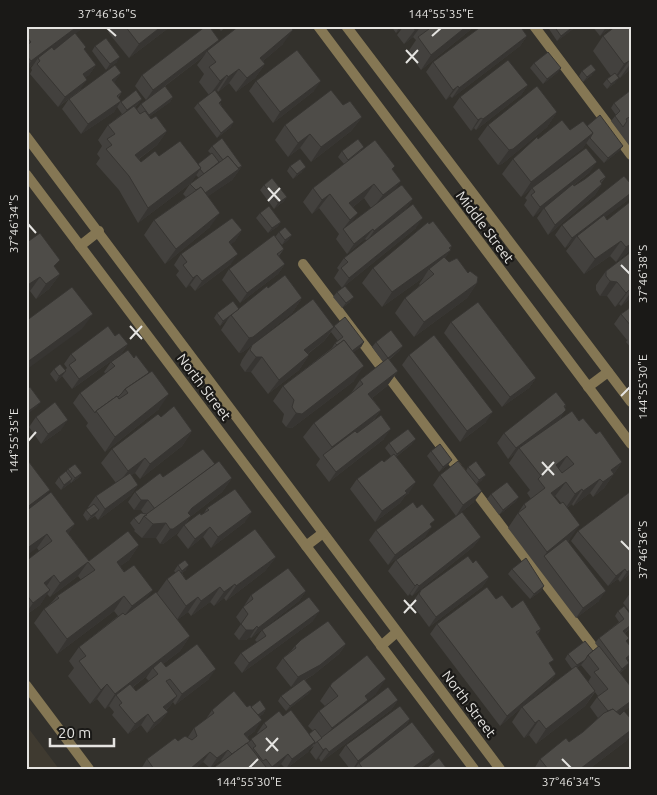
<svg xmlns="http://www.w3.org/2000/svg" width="657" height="795" font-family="Ubuntu,sans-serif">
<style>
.built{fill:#3f3a30}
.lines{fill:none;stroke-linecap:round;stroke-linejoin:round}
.service{stroke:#857754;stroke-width:10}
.minor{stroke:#857754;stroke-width:10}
.wall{fill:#43413e;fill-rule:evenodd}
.shaded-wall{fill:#373532}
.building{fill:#4e4c48;stroke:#373532;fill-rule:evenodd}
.ticks{fill:none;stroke:#e5e4e1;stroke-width:2}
.labels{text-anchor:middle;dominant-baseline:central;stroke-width:4.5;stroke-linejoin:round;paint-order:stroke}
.street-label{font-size:14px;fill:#e5e4e1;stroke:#1a1917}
.neatline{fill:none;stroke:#e5e4e1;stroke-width:2}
.ticks-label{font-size:12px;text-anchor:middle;fill:#e5e4e1}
</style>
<rect width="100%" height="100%" fill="#33312c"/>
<!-- built -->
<path class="built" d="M26 725 59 769H26Z"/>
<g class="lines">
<!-- service -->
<g class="service">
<path d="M534 26 631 155"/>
<path d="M303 264 462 474"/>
<path d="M588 387 608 372"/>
<path d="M471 486 603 660"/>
</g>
<!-- minor -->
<g class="minor">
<path d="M318 26 631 444"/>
<path d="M346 26 631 402"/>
<path d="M26 136 500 769"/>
<path d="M26 174 474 769"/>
<path d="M80 246 99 231"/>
<path d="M306 546 323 533"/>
<path d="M381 646 397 632"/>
<path d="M26 685 89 769"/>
</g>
</g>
<!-- wall -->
<g class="wall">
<path d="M32 26H83L82 29 75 33 84 49 96 65 89 75 85 77 80 90 121 73 114 82 122 92 118 98 121 101 142 99 138 104 135 107 140 114 137 109 141 104 146 100 135 86 142 75 216 44H283L263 61 265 64 255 78 236 92 229 83 218 92 217 90 215 91 231 127 217 138 194 108 198 103 209 95 199 82 204 74 197 65 204 56 165 86 173 97 170 102 149 117 151 119 167 131 157 145 139 159 141 162 159 156 198 164 211 154 208 151 212 146 242 166 232 180 208 196 210 227 165 264 144 235 154 220 186 197 183 194 190 184 199 178 196 175 191 183 138 223 119 190 96 164 100 158 97 154 102 146 98 140 108 125 122 114 117 107 114 112 81 134 62 109 69 99 58 107 30 74 32 70 31 68 34 64 26 70V31ZM70 37 54 50V49Z"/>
<path d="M113 26H171L129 58 108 32Z"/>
<path d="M217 26H227L221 31Z"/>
<path d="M391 26H475L421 70 408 52 416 40 413 37 404 44 397 35 403 27 396 33Z"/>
<path d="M547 26H575L573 29 557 41Z"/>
<path d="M592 26H613L600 36Z"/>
<path d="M631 26V69L620 78 618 76H617L615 83 607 89 603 84 607 79 611 76 593 51 603 36Z"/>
<path d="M527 36 520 46 452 98 450 96 446 100 426 72 433 62Z"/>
<path d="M95 46 117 62 106 70 92 51Z"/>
<path d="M534 63 561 68 557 73 543 84 530 68Z"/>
<path d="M582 71 592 75 583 82 579 76Z"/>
<path d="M256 81 314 91 273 123 249 91Z"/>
<path d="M528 85 521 95 476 130 474 128 471 131 453 107 460 97Z"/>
<path d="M631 90V148L611 121 616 115 611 108 614 103Z"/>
<path d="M343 105 362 117 351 131 311 162 300 148 288 157 275 140 285 125Z"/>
<path d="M557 112 547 127 502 164 498 165 478 139 488 125Z"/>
<path d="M587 126 623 146 619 151 604 163 586 143 583 148 535 185 590 172 574 185V186L606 177 601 183 602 184 595 195 548 235 537 218 544 208 548 205 533 217 524 205 527 200 525 198 532 188 521 197 502 174 513 159 538 139Z"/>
<path d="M362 150 395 166 392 170 401 181 394 190 413 199 406 209 416 228 342 288 350 302 342 308 333 297 337 292 342 288 334 278 339 270 337 268 344 258 367 241 365 239 347 254 336 239 339 234 319 208 312 214 303 202 313 188 344 164 338 157 342 151ZM364 198 371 208 352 222 353 207Z"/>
<path d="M290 166 302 172 293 179 287 171Z"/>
<path d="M264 185 287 197 283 202 274 209 260 190Z"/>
<path d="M628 200 605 217 631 250 616 262 610 256 584 274 566 251 572 243 565 248 555 235 562 225Z"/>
<path d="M260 213 281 222 277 227 268 233 256 218Z"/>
<path d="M242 230 235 241 231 244V264L195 291 190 285 186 288 176 275 179 271 174 265 181 254Z"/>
<path d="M279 232 292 235 288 240 282 245 275 237Z"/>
<path d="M26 243 54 267 60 274 49 289 36 299 30 291Z"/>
<path d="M452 246 445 258 449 262 477 283 467 298 414 337 395 313 405 298 420 285 419 284 424 277 382 307 362 283 373 268Z"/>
<path d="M284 249 279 256 285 264 278 274 240 303 222 280 229 269Z"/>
<path d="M631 252V298L621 306 619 304 615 307 607 296H600L596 290V285L606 271Z"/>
<path d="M268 288 302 298 292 313 243 352 239 353 221 330 228 319 220 326 214 318 217 313 239 309Z"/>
<path d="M631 307V348L626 342 628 339 627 340 614 324 621 314Z"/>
<path d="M451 322 536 378 529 388 502 407 444 333Z"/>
<path d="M334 326 364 342 361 347 353 352 354 381 292 428 286 427 282 422 284 414 273 401 283 386 332 348 335 343 338 341 331 332 324 341 308 354 309 355 299 370 268 394 251 372H245L240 365 242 360 252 345Z"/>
<path d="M115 336 128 344 121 354 72 389 62 376 56 382 50 374 54 369 65 370 67 368 64 364 71 354Z"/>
<path d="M376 342 403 346 399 351 389 360 398 371 387 386 372 398 381 410 372 422 384 439 329 482 316 465 320 459 303 437 314 423 350 395 360 380 383 362 372 347Z"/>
<path d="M409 355 486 422 460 442 402 365Z"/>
<path d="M111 362 147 374 159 409 105 452 86 426 88 423 73 403 80 393 106 374 104 372Z"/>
<path d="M566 405 560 420 579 421 596 434 622 462 604 488 593 497 590 493 573 506 572 504 567 508 570 539 568 541 599 601 576 618 508 528 524 504 531 499 527 493 530 490 509 463 515 454 508 459 497 443 504 433ZM555 496 561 503 560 504 554 497Z"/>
<path d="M36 417 61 430 41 444 29 427Z"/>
<path d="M161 417 192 431 182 446 140 479 135 473 131 475 138 485 131 495 98 520 95 516 87 521 83 515 86 510 89 508 88 507 96 496 116 483 101 463 112 449Z"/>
<path d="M389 443 412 444 396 457 409 493 405 496 400 503 375 522 350 489 357 479 384 462 391 456 385 448Z"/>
<path d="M431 451 448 465 439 472 427 456Z"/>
<path d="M215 464 232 478 222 492 190 517 185 525 201 515 204 513 207 508 245 522 211 548 203 537 188 549 177 535 180 531 163 544H160L156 538H142L134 531 135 530 130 523 134 518 143 513 141 510H134L128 502 135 492Z"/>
<path d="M468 467 482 480 476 485 474 502 456 516 433 485 440 475 466 471Z"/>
<path d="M68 469 82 473 78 478 71 483V482L69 484 61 490 55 483 59 477 66 472Z"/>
<path d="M631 491V573L620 582 618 579 608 586 571 541 578 531Z"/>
<path d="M491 494 519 497 515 502 499 515 487 499Z"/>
<path d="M45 496 75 524 68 533 89 561 139 545 129 560 120 566 146 599 157 593 167 579 176 573 174 571 178 565 186 570 182 573 186 580 276 557 265 571 226 601 224 598 214 606 210 602 191 616 188 612 177 620 190 636 180 651 163 664 166 667 209 679 175 705 173 702 170 706 166 710 168 712 160 722 147 733 141 725 128 734 112 715 114 712 109 706 105 709 97 699 90 704 68 676 74 668 69 661 79 647 118 616 114 611 57 654 34 623 44 609 52 602 57 596 81 580 78 576 50 597 47 594 40 605 26 615V561L39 551 37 548ZM148 675 146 678 149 681 136 691 133 687Z"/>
<path d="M431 525 425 537 388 565 369 540 376 530Z"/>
<path d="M481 537 473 547 412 596 410 594 408 596 388 571 396 560Z"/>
<path d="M473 563 489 577 482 587 429 627 412 604 414 600 421 590Z"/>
<path d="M512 569 544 586 541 591 530 599 508 574Z"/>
<path d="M306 591 299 601 251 638 250 637 246 640H239L234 634 241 624 236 617 244 606 251 595Z"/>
<path d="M631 592V612H630L623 603Z"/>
<path d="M496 599 512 608 541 629 538 634 550 665 556 674 549 684 500 726 430 634 437 624Z"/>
<path d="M618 611 631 615V628L625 633 631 657 627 660 626 668 620 673 631 687V706L619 714 631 719V734L626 741 589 769H534L540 759 569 742 583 732 598 718 590 707 598 696 595 692 585 706 536 744 529 735 524 738 512 722 522 707 572 669 565 659 568 654 593 651 598 647 595 643 599 638 619 622 615 616ZM581 665 591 677 588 682 577 668Z"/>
<path d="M313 621 242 673 234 663 241 653 257 642 255 640 262 630Z"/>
<path d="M346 644 339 654 313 675 305 680 312 689 308 694 286 711 278 701 281 696 297 684 291 687 276 668 283 658 291 651 295 646Z"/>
<path d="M332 683 376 694 368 700 365 705 398 700 391 710 321 762 319 758 316 760 310 752 314 746 310 749 308 752 286 769 281 764 275 769H212L222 761 221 760 210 768 203 762 195 769H141L147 759 178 741 188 737 194 728 206 719 212 710 247 707 266 709 263 714 259 717 255 731 247 737 250 741 258 734 257 733 264 723 283 716 309 734 313 731 308 726 319 711 325 706 320 701Z"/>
<path d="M410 719 404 729 435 752 428 762 418 769H355L357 766 354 769H350L339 755 346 745Z"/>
</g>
<!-- shaded-wall -->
<g class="shaded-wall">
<path d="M78 26H83L82 29 39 60 38 58 34 64 26 70V68L31 61Z"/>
<path d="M162 26H171L129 58 139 44Z"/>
<path d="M400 26H404L396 33Z"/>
<path d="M419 26H421L413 37 404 44 415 30Z"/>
<path d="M467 26H475L421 70 431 55Z"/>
<path d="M574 26H575L573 29 557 41 561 36Z"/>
<path d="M607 26H613L600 36Z"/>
<path d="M293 30 283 44 250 72 260 58Z"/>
<path d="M527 36 520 46 452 98 459 88Z"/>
<path d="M219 40 212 50 207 51 204 56 146 100 153 90Z"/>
<path d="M120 57 117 62 106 70 110 64Z"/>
<path d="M629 61 618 76 614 79 624 64Z"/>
<path d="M631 63V69L620 78Z"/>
<path d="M265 64 255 78 236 92 247 78Z"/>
<path d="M96 65 89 75 76 85 83 74Z"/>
<path d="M561 68 557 73 543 84 547 79Z"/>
<path d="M239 69 229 83 218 92 228 77Z"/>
<path d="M596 70 592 75 583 82 587 77Z"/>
<path d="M121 73 114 83 112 80Z"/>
<path d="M227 75 217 90 209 96 220 81Z"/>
<path d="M619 78 615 83 607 89 611 84Z"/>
<path d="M87 80 80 90 58 107 65 97Z"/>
<path d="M321 81 314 91 273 123 280 112Z"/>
<path d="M528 85 521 95 476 130 483 119Z"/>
<path d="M458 86 450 96 446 100 453 90Z"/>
<path d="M173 97 170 102 145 120 149 115Z"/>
<path d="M142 99 138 104 123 115 127 110Z"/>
<path d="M121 101 114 112 81 134 88 124Z"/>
<path d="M557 112 547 127 502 164 498 165 509 150Z"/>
<path d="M362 117 351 131 311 162 321 147Z"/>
<path d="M481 118 474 128 471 131 478 120Z"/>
<path d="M234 122 231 127 217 138 221 133Z"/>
<path d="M167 131 157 145 125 169 135 155Z"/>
<path d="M593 133 583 148 521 197 531 182Z"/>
<path d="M310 134 300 148 288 157 298 143Z"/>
<path d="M623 146 619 151 604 163 608 158Z"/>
<path d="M597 162 590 172 533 217 540 207Z"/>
<path d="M242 166 232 180 194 206 201 196Z"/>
<path d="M306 167 302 172 293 179 297 174Z"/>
<path d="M201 168 191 183 138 223 148 208Z"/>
<path d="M401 181 391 195 372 209 383 195Z"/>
<path d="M374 184 364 198 345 213 349 203Z"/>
<path d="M602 184 595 195 548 235 555 225Z"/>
<path d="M631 193V196L628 200 578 238 577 236 572 243 565 248 572 238Z"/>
<path d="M330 194 319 208 312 214 322 200Z"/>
<path d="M287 197 283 202 274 209 278 203Z"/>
<path d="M413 199 406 209 367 241 374 231Z"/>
<path d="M220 213 210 227 165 264 176 249Z"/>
<path d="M358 213 348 228 343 229 350 220Z"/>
<path d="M423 218 416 228 342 288 349 278Z"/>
<path d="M281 222 277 227 268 233 272 228Z"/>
<path d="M373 229 365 239 347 254 354 244Z"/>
<path d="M242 230 235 241 222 252 229 242Z"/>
<path d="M292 235 288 240 282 245 285 240Z"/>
<path d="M621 241 610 256 584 274 595 259Z"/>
<path d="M631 244V250L616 262 626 247Z"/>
<path d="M452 246 447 253 451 250 440 265 429 269 424 277 382 307 392 292Z"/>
<path d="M238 254 231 264 195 291 202 281Z"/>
<path d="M285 264 278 274 240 303 247 293Z"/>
<path d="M60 274 49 289 36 299 46 284Z"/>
<path d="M197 275 190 285 186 288 193 278Z"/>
<path d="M40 277 30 291 26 294V286Z"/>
<path d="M610 281 617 282 607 296H600Z"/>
<path d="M477 283 467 298 414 337 424 322Z"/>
<path d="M629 290 619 304 615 307 626 293Z"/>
<path d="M631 292V298L621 306Z"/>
<path d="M354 297 350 302 342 308 346 303Z"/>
<path d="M302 298 292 313 243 352 239 353 249 338Z"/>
<path d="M93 314 82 329 26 370V363Z"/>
<path d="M231 315 228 319 220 326 223 321Z"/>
<path d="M334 327 324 341 294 364 304 350Z"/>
<path d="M364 342 361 347 342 361 345 356Z"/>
<path d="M128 344 121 354 72 389 79 379Z"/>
<path d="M403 346 399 351 384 363 388 358Z"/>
<path d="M309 355 299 370 268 394 279 380Z"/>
<path d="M256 357H262L251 372H245Z"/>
<path d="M364 366 354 381 292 428 286 427 296 413Z"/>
<path d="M66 371 62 376 56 382 59 376Z"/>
<path d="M398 371 387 386 358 409 368 394Z"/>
<path d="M536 378 529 388 502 407 510 397Z"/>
<path d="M169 394 159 409 105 452 115 437Z"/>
<path d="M41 402 37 407 26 415V413Z"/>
<path d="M381 410 370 424 325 457 332 447Z"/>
<path d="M566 410 559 420 519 448 515 454 508 459 516 448Z"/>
<path d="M493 412 486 422 460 442 467 431Z"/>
<path d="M68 420 61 430 41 444 48 434Z"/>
<path d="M391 429 384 439 329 482 336 472Z"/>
<path d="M192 431 182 446 140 479 150 464Z"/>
<path d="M416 439 412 444 393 459 397 454Z"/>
<path d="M567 456 557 471 556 465Z"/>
<path d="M145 458 135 473 117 485 128 471Z"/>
<path d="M452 460 448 465 439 472 443 467Z"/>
<path d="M622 462 604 488 593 497 611 470Z"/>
<path d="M82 473 78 478 71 483 75 478Z"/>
<path d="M486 475 482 480 475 486 479 480Z"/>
<path d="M232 478 222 492 190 517 180 531 163 544H160L170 529 192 508Z"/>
<path d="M72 479 69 484 61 490 64 485Z"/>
<path d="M600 479 590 493 573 506 583 491Z"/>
<path d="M416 482 409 493 405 496 400 503 375 522 382 511 405 491Z"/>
<path d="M566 482 555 496 541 508 551 493Z"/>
<path d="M138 485 131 495 98 520 105 509Z"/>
<path d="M582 489 572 504 565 509 575 494Z"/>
<path d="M50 490 39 505 26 515V508Z"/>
<path d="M482 491 474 502 456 516 463 505Z"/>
<path d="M519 497 515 502 499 515 503 510Z"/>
<path d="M141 500H148L141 510H134Z"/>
<path d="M99 510 95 515 87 521 91 516Z"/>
<path d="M252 512 245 522 211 548 218 537Z"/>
<path d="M166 523 156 538H142L153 524Z"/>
<path d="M75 524 65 539 66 531Z"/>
<path d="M580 525 570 539 546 559 544 556 547 552Z"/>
<path d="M210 527 203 537 188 549 195 539Z"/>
<path d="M432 527 425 537 388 565 395 555Z"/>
<path d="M47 534 37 548 26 556V549Z"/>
<path d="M481 537 473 547 412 596 419 586Z"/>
<path d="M139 545 129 560 106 577 117 562Z"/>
<path d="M276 557 265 571 226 601 236 586Z"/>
<path d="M88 562 78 576 50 597 60 583Z"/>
<path d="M189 565 186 570 178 576 182 571Z"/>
<path d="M625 569 618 579 608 586 616 576Z"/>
<path d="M631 569V573L620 582 627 572Z"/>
<path d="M54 575 44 590V583Z"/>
<path d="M489 577 482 587 429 627 436 617Z"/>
<path d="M235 584 224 598 214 606 224 592Z"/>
<path d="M417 584 410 594 408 596 415 586Z"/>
<path d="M544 586 541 591 530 599 534 594Z"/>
<path d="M220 587 210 602 191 616 201 601Z"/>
<path d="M50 590 40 605 26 615V613L33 603Z"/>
<path d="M153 590 142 605 121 620 132 606Z"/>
<path d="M306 591 299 601 251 638 258 628Z"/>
<path d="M606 591 599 601 576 618 583 608Z"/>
<path d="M124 596 114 611 57 654 67 639Z"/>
<path d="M198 597 188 612 176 621 186 606Z"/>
<path d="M320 611 313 621 242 673 249 663Z"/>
<path d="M631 625V628L620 636 623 631Z"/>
<path d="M257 626 250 637 246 640H239L246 630Z"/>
<path d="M190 636 180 651 155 670 153 668 148 675 118 698 116 695 109 706 105 709 115 694Z"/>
<path d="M346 644 339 654 313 675 291 687 298 677Z"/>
<path d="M631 654V657L622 663 626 658Z"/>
<path d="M585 660 581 665 574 670 577 665Z"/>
<path d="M629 663 626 668 618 674 622 669Z"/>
<path d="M216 669 209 679 175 705 182 694Z"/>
<path d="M556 674 549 684 500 726 507 716Z"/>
<path d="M386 679 376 694 355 711 365 696Z"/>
<path d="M107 684 97 699 90 704 101 690Z"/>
<path d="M312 689 308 694 286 711 290 706Z"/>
<path d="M595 691 585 706 536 744 546 729Z"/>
<path d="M177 696 170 706 156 717 163 707Z"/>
<path d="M368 700 358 715 322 743 332 728Z"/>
<path d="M398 700 391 710 321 762 329 752Z"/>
<path d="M631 701V706L604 726 612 716Z"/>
<path d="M266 709 263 714 254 720 258 715Z"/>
<path d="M168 712 160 722 147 733 154 723Z"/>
<path d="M148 714 141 725 128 734 135 724Z"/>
<path d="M410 719 403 730 359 763 354 769H353L358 761Z"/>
<path d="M262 720 255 731 237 744 244 734Z"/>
<path d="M539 720 529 735 524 738 535 723Z"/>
<path d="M631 730V734L626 741 589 769H580Z"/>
<path d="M315 742 308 752 286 769 292 759Z"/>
<path d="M326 748 319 758 316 760 323 750Z"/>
<path d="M228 750 221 760 210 768 217 758Z"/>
<path d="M210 752 203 762 195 769H190Z"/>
<path d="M435 752 428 762 418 769H411Z"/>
<path d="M288 754 281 764 275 769H270L272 767Z"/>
</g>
<!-- building -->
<g class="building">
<path d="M32 26H78L31 61 26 55V46L31 42 26 36V31Z"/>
<path d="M125 26H162L139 44Z"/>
<path d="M206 26H209L219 40 153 90 142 75Z"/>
<path d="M239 26H290L293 30 260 58 265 64 247 78 239 69 228 77 227 75 220 81 209 67 216 62 207 51Z"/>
<path d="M412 26H419L415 30Z"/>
<path d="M426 26H467L431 55 418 37 429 29Z"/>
<path d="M482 26H503L506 29 510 26H520L527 36 459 88 458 86 453 90 433 62Z"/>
<path d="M554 26H574L561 36Z"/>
<path d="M616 26H631L630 63 629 61 624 64 603 36Z"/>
<path d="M75 33 86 47 84 49 96 65 83 74 87 80 65 97 37 64 40 61 38 58 52 47 54 50Z"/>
<path d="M106 38 120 57 110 64 95 46Z"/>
<path d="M297 50 321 81 280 112 256 81Z"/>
<path d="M548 52 561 68 547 79 534 63Z"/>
<path d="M508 60 528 85 483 119 481 118 478 120 460 97Z"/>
<path d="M591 64 596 70 587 77 582 71Z"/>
<path d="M115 65 121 73 112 80 122 92 117 96 121 101 88 124 69 99Z"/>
<path d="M615 73 619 78 611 84 607 79Z"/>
<path d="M165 86 173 97 149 115 141 104Z"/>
<path d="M537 86 557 112 513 149 509 150 488 125Z"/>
<path d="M136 90 142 99 127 110 121 102Z"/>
<path d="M215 90 222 100 219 103 234 122 221 133 198 103Z"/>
<path d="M331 90 343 105 350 101 362 117 321 147 310 134 298 143 285 125Z"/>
<path d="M631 90V116L626 119 627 121 623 127 615 116 620 111 614 103Z"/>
<path d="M134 106 140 114 145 111 151 119 156 116 167 131 135 155 141 162 155 151 159 156 180 141 201 168 148 208 129 176 106 149 112 145 107 139 115 134 108 125Z"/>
<path d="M600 115 623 146 608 158 590 138 593 133 587 126Z"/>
<path d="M562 120 570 130 583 121 593 133 531 182 513 159 537 137 538 139Z"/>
<path d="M222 138 242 166 238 168 228 156 223 160 212 146Z"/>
<path d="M358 139 364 147 348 160 342 151Z"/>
<path d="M375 140 395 166 392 169 401 181 383 195 374 184 349 203 358 213 350 220 330 194 322 200 313 188Z"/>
<path d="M586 148 597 162 540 207 531 195 535 192 532 188Z"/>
<path d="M212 153 219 162 204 174 200 169 201 168 198 164Z"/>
<path d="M228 156 239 169 205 193 201 187 196 190 190 184Z"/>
<path d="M300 159 306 167 297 174 290 166Z"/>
<path d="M599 168 606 177 600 181 602 184 555 225 544 208 573 184 574 186 585 179Z"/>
<path d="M624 176 631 184V193L572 238 562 225Z"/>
<path d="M272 178 287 197 278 203 264 185Z"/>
<path d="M402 185 413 199 374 231 373 229 354 244 343 229 400 186Z"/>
<path d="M201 187 220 213 176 249 154 220Z"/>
<path d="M631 201V244L626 247 621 241 595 259 577 236 604 215 607 220Z"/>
<path d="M413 204 423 218 349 278 341 268 348 262 344 258Z"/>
<path d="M269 206 281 222 272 228 260 213Z"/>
<path d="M26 216 29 220 26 222Z"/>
<path d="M232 218 242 230 229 242 238 254 202 281 197 275 193 278 183 265 187 262 181 254Z"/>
<path d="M433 221 452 246 449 248 451 250 392 292 373 268 428 222 429 224Z"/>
<path d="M285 227 292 235 285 240 279 232Z"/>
<path d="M40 233 60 260 54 266 60 274 46 284 40 277 26 286V243Z"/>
<path d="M274 235 284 249 277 254 285 264 247 293 229 269Z"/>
<path d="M631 252V291L629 290 626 293 617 282 610 281 606 276V271Z"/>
<path d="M444 257 449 262 457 258 468 273 470 271 478 277 477 283 424 322 405 298 434 274 429 269Z"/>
<path d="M285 275 302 298 253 337 249 338 231 315 267 286 268 288Z"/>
<path d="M345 286 354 297 346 303 337 292Z"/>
<path d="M72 287 93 314 26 363V321Z"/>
<path d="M313 299 334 327 304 350 309 355 279 380 262 357H256L250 350 252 345Z"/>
<path d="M233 301 239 309 223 321 217 313Z"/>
<path d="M478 302 536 378 510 397 451 322Z"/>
<path d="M631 307V326L621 314Z"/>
<path d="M345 317 364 342 352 351 344 340 337 345 335 343 343 337 334 326Z"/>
<path d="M108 326 115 336 119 333 128 344 79 379 69 365 76 360 71 354Z"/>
<path d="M391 330 403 346 388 358 376 342Z"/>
<path d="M434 335 493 412 467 431 409 355Z"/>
<path d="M344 340 364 366 302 414 296 413 292 407 294 400 283 386Z"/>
<path d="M128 350 134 358 136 355 149 372 147 374 125 389 122 393 118 397 117 396 96 411 95 413 80 393 115 366 111 362Z"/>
<path d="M388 358 398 371 368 394 381 410 332 447 314 423 363 384 360 380Z"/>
<path d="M60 364 66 371 59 376 54 369Z"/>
<path d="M152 371 169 394 115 437 96 411 117 396 119 399 128 393 125 389Z"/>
<path d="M30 387 41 402 26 413V390Z"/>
<path d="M556 392 566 405 564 406 566 410 562 414 516 448 504 433Z"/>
<path d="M55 402 68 420 48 434 36 417Z"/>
<path d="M174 406 192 431 150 464 145 458 128 471 112 449 158 414 161 417Z"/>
<path d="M572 411 579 421 583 418 596 434 600 431 622 462 611 470 614 474 603 482 600 479 583 491 582 489 575 494 566 482 551 493 560 504 563 502 580 525 547 552 518 513 526 507 524 504 545 488 538 479 541 476 519 448ZM567 456 574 464 562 473 556 465Z"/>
<path d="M381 415 391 429 336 472 323 455 355 431 357 433Z"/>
<path d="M408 429 416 439 397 454 389 443Z"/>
<path d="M440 444 452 460 443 467 431 451Z"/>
<path d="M203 449 215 464 155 509 148 500H141L135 492 160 473 163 477Z"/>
<path d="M394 454 416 482 405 491 407 493 382 511 357 479 382 460 384 462Z"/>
<path d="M219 461 232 478 192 508 188 513 191 516 173 529H170L166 523 153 524 144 516Z"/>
<path d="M458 461 482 491 463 505 440 475Z"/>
<path d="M476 461 486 475 479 480 468 467Z"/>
<path d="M29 462 50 490 26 508V464Z"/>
<path d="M75 464 82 473 75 478 68 469Z"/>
<path d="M66 471 72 479 64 485 59 477Z"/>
<path d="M130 473 138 485 105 509 96 496Z"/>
<path d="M507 482 519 497 503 510 491 494Z"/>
<path d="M235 489 252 512 218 537 210 527 195 539 184 525 200 513 201 515 209 510 207 508Z"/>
<path d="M631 491V569L627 572 625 569 616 576 578 531Z"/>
<path d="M51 492 75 524 66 531 89 561 128 531 139 545 117 562 124 572 134 565 153 590 132 606 124 596 67 639 44 609 59 598 57 596 95 570 88 562 60 583 54 575 44 583 50 590 33 603 26 594V561L52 541 47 534 26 549V511Z"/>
<path d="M413 502 417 508 422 504 435 520 430 524 432 527 395 555 376 530Z"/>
<path d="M94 504 99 510 91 516 86 510Z"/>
<path d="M462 512 481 537 419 586 417 584 415 586 396 560Z"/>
<path d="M141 513 146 514 147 515 144 516 139 524 134 518Z"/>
<path d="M255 529 276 557 236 586 235 584 224 592 220 587 201 601 198 597 186 606 167 579 179 570 186 580Z"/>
<path d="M566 539 606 591 583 608 544 556Z"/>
<path d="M468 556 473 563 476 560 489 577 436 617 419 594 421 590Z"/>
<path d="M526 558 544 586 534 594 512 569Z"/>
<path d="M185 560 189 565 182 571 178 565Z"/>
<path d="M288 568 306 591 258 628 257 626 253 630H246L241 624 248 614 243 607 253 599 251 595Z"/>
<path d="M487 587 496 599 502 595 512 608 523 600 541 629 536 632 554 660 549 663 556 674 507 716 437 624Z"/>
<path d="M156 592 190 636 115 694 107 684 101 690 79 661 86 656 79 647 123 613 125 615Z"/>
<path d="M309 597 320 611 249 663 241 653 266 636 262 630Z"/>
<path d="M624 606 631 615V625L623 631 629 638 626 641 631 647V654L626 658 629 663 622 669 599 638 624 619 618 611Z"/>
<path d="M328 621 346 644 320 665 298 677 283 658 296 648 295 646 301 640Z"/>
<path d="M585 641 593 651 588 655 585 660 577 665 568 654Z"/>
<path d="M197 644 216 669 182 694 170 679 166 681 177 696 163 707 168 712 154 723 148 714 135 724 119 705 122 703 116 695 130 684 136 691 158 674 153 668 161 661 166 667Z"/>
<path d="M599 646 631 687V701L616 712 613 709 608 711 597 697 608 689 594 672 599 669 588 655Z"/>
<path d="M367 655 386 679 365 696 368 700 332 728 319 711 338 696 330 686 332 683Z"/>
<path d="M576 666 595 691 546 729 539 720 535 723 522 707Z"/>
<path d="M304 679 312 689 290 706 281 696Z"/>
<path d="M388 687 398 700 329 752 326 748 323 750 317 741Z"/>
<path d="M234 691 247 707 250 705 262 720 244 734 250 741 232 754 228 750 217 758 210 752 190 769H154L147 759 175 738 178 741 185 736 192 740 197 736 194 728 214 713 212 710Z"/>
<path d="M260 700 266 709 258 715 251 707Z"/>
<path d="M400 706 410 719 358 761 346 745Z"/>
<path d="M613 709 620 715 624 711 631 719V730L580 769H548L540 759 566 738 569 742 583 732 604 713Z"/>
<path d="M291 710 315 742 292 759 288 754 272 767 266 759 263 761 253 748 256 746 251 739 267 727 264 723 279 711 283 716Z"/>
<path d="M412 722 435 752 411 769H363L359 763Z"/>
<path d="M315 729 322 738 314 744 315 742 309 734Z"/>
<path d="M247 743 266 767 264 769H212Z"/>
<path d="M439 758 447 769H425Z"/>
</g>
<!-- ticks -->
<path class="ticks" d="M107 28 116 36M432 36 441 28M406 50 418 63M406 63 418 50M268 188 280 201M268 201 280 188M28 224 36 233M621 265 630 274M130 326 142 339M130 339 142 326M621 396 630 387M28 441 36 432M542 462 554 475M542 475 554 462M621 541 630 550M404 600 416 613M404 613 416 600M266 738 278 751M266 751 278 738M562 759 571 768M249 768 258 759"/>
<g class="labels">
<!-- street labels -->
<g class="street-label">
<text transform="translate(485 227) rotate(53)">Middle Street</text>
<text transform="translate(204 387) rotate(53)">North Street</text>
<text transform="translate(469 704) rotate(53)">North Street</text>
</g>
</g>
<!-- border -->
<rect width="657" height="795" fill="none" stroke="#1a1917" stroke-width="55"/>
<!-- scale -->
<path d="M50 738v8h64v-8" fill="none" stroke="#e5e4e1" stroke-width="2.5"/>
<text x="58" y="738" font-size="15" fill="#e5e4e1" stroke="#1a1917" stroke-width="4" paint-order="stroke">20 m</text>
<rect x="28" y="28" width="602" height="740" class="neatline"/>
<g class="ticks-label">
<text x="107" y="18">37°46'36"S</text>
<text x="441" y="18">144°55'35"E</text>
<text transform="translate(14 224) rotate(-90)" y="4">37°46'34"S</text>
<text transform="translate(643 274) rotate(-90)" y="4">37°46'38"S</text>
<text transform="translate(643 387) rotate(-90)" y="4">144°55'30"E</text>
<text transform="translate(14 441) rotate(-90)" y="4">144°55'35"E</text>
<text transform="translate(643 550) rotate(-90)" y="4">37°46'36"S</text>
<text x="249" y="786">144°55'30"E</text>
<text x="571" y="786">37°46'34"S</text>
</g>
</svg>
